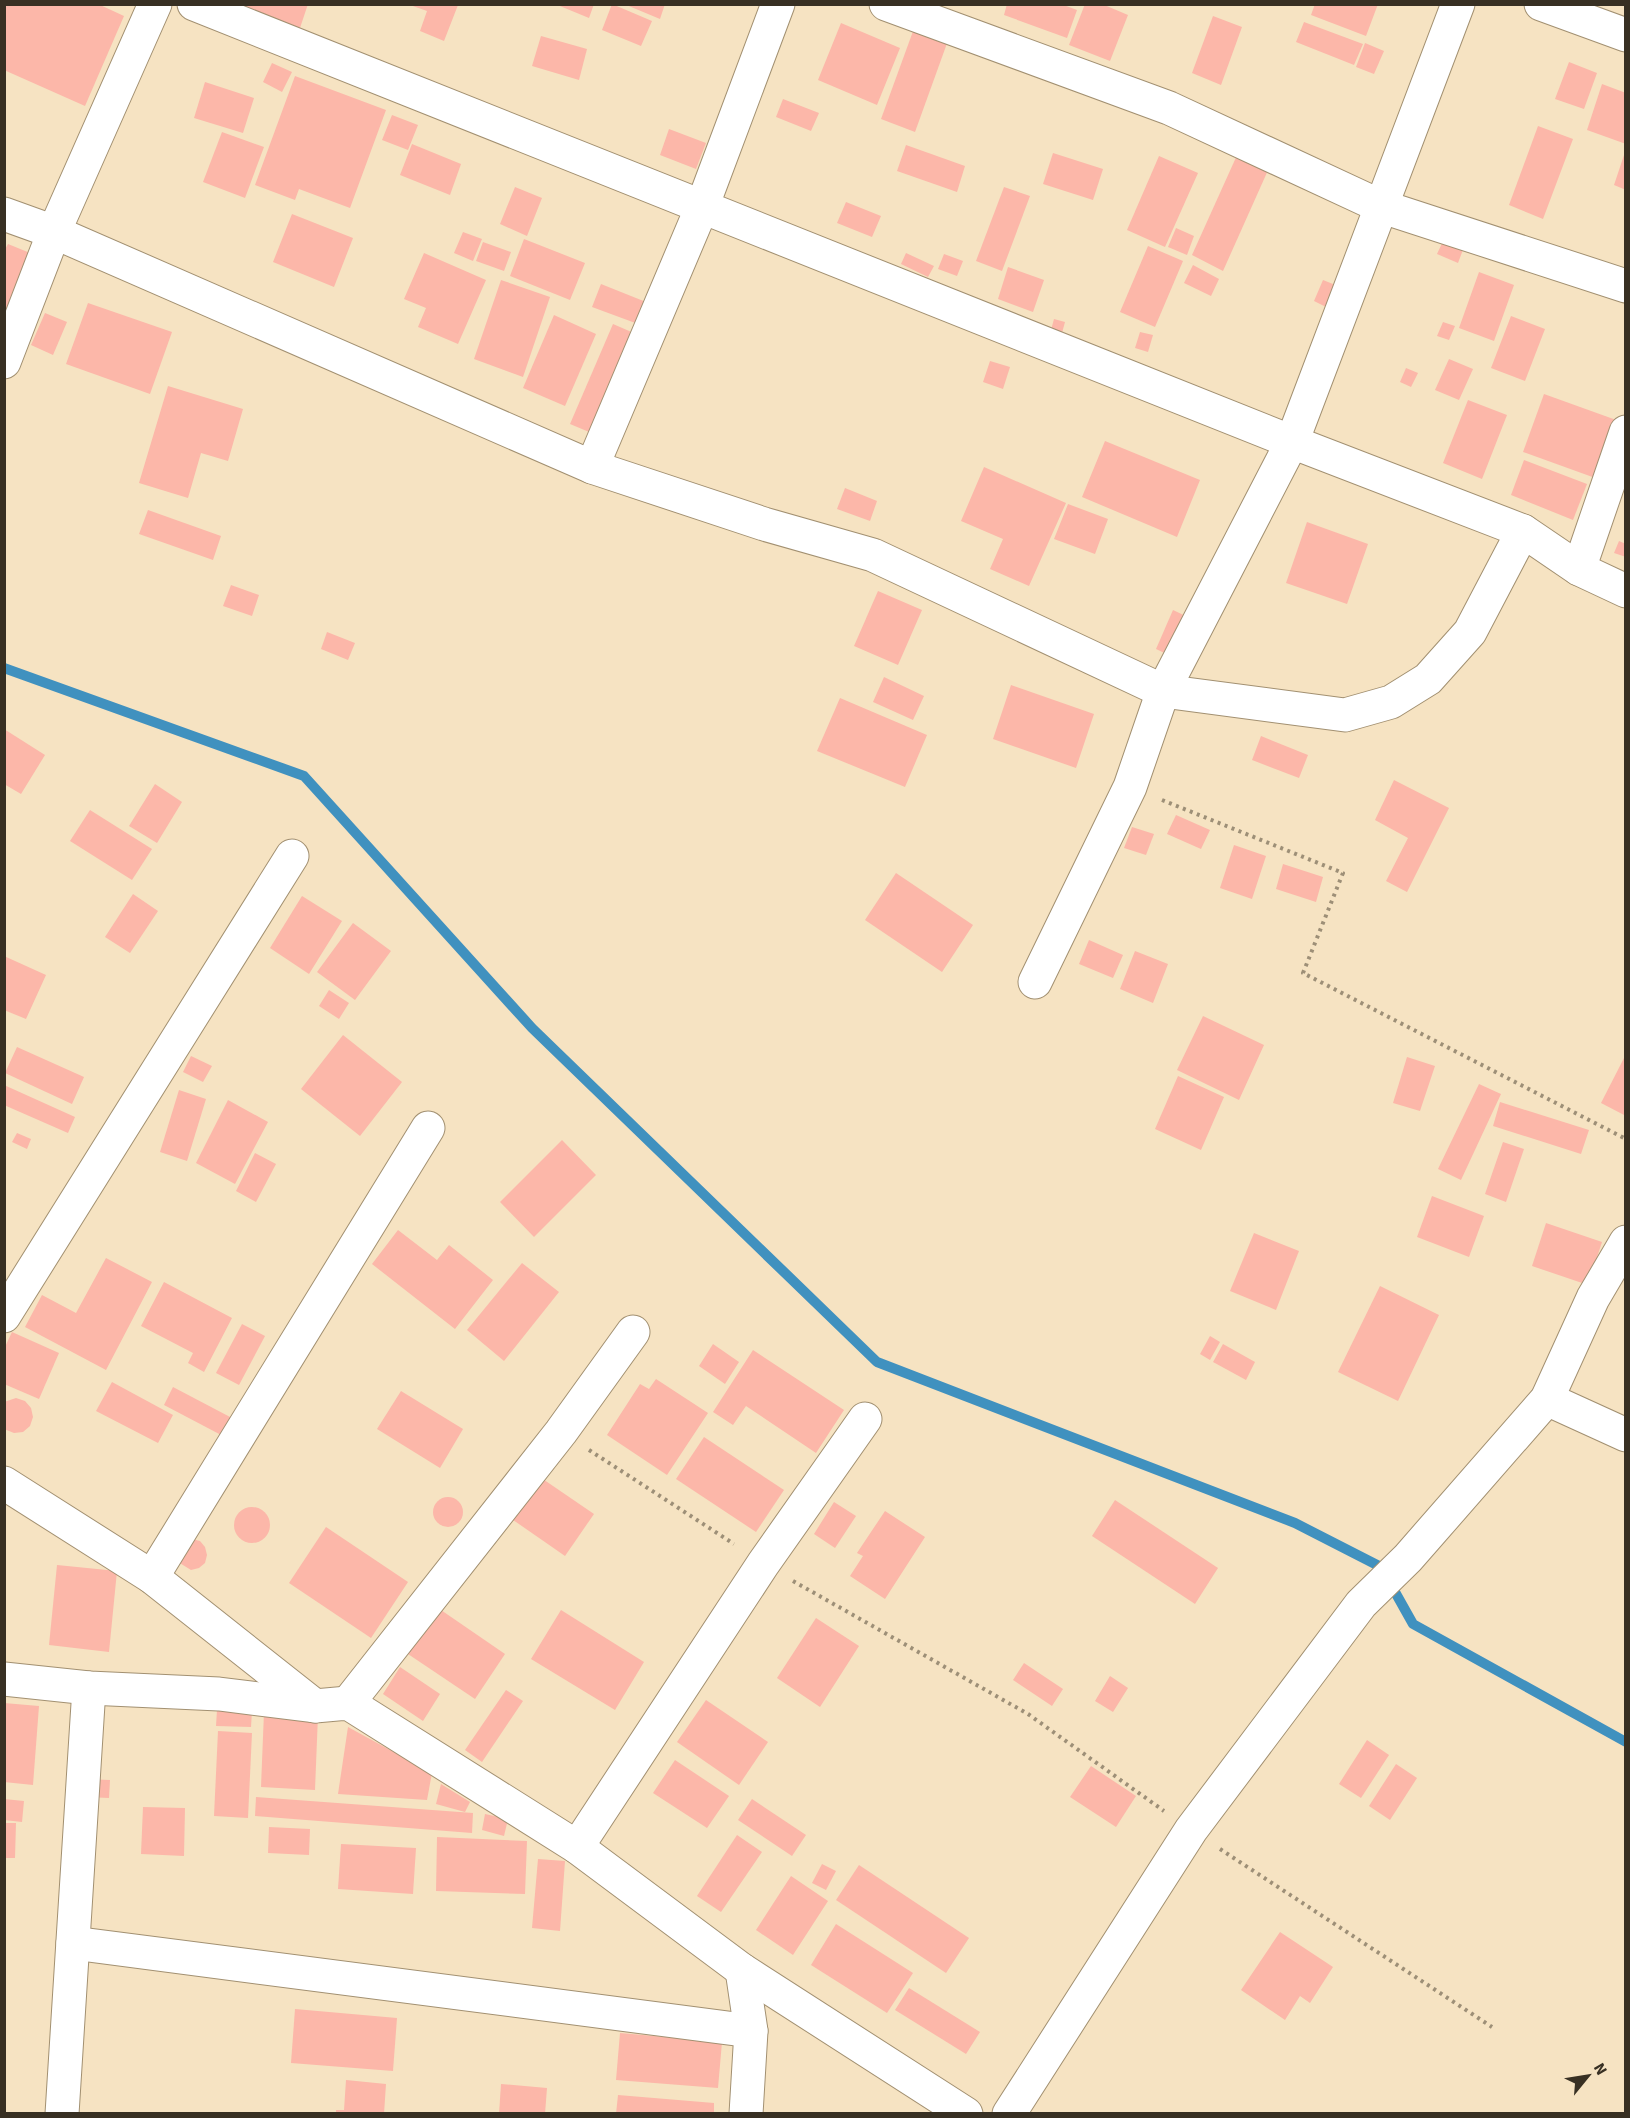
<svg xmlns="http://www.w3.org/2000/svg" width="1630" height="2118" font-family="'Source Sans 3',sans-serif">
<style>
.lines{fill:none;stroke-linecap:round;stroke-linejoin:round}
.stream{stroke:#4091bf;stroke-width:10}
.building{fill:#fcb7a9}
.minor-casing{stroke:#a29071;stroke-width:35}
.path{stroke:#9d8f77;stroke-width:4;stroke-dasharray:3 4.5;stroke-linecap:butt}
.minor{stroke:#fff;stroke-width:33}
</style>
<rect width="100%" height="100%" fill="#f6e3c2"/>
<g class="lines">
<!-- stream -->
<path class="stream" d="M4 668 304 776 532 1028 877 1362 1295 1523 1381 1567 1413 1624 1626 1742"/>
</g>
<!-- building -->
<g class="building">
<path d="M4 4H98L124 16 85 106 4 70Z"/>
<path d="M239 4H308L300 28Z"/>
<path d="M555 4H594L589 18Z"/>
<path d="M612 4 652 21 641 46 602 30Z"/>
<path d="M624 4H665L660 19Z"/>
<path d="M1007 4H1061L1077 10 1067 38 1004 15Z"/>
<path d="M1085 4H1102L1128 15 1110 61 1069 45Z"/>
<path d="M1315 4H1378L1366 36 1311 15Z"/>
<path d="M410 5H458L444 41 420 31 427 11Z"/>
<path d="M1213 16 1242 27 1221 85 1192 73Z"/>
<path d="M1304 22 1363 44 1354 65 1296 42Z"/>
<path d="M841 23 900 48 877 105 818 80Z"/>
<path d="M916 23 950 35 915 132 881 119Z"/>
<path d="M541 36 587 49 579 80 532 66Z"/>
<path d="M1365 43 1384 51 1374 74 1356 67Z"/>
<path d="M1569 62 1597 73 1584 109 1555 99Z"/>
<path d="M272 63 292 72 282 92 263 82Z"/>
<path d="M295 76 386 110 350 208 299 189 295 200 255 185Z"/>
<path d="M205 82 254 98 243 133 194 118Z"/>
<path d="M1602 84 1626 93V144L1587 130Z"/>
<path d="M783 99 819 113 811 131 776 117Z"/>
<path d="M392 115 418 125 408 150 382 140Z"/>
<path d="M1538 126 1573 139 1543 219 1509 205Z"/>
<path d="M669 129 706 143 696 169 660 155Z"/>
<path d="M222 132 264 147 245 198 203 182Z"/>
<path d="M412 144 461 164 450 195 400 175Z"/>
<path d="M906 145 965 166 957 192 897 171Z"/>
<path d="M1625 152H1626V190L1614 185Z"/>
<path d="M1053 153 1103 169 1093 200 1043 184Z"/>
<path d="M1238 153 1269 168 1223 271 1192 255Z"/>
<path d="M1159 156 1198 173 1165 247 1127 230Z"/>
<path d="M515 187 542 198 527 236 500 224Z"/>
<path d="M1004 187 1030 196 1002 271 976 261Z"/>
<path d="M846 202 881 216 872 237 837 223Z"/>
<path d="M292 214 353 238 334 287 273 262Z"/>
<path d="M1176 228 1194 236 1187 255 1168 247Z"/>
<path d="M463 232 482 239 473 261 454 253Z"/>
<path d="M524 239 585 263 570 300 510 276Z"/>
<path d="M1444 239 1464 247 1458 263 1437 254Z"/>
<path d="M483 242 511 252 504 271 476 261Z"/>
<path d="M8 244 35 255 12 311 4 308V251Z"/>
<path d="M1148 246 1183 261 1155 327 1120 312Z"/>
<path d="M424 253 486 280 458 344 418 327 426 308 404 299Z"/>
<path d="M906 253 934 266 928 277 901 264Z"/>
<path d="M944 254 963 261 957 276 938 269Z"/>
<path d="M1193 265 1219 279 1211 296 1184 283Z"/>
<path d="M1008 267 1044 280 1033 312 998 299Z"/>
<path d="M1479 272 1514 285 1494 341 1459 328Z"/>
<path d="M501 280 550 297 523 377 474 359Z"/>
<path d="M1323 280 1338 286 1328 308 1314 301Z"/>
<path d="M601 284 646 302 638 324 592 307Z"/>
<path d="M88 303 172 332 150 394 66 364Z"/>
<path d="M45 313 67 322 53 355 31 345Z"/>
<path d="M554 315 596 334 565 406 523 388Z"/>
<path d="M1511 316 1545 329 1525 381 1491 368Z"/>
<path d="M1054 319 1065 322 1062 333 1051 330Z"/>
<path d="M1443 322 1455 326 1449 340 1437 336Z"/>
<path d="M613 324 643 337 601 437 570 424Z"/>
<path d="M1140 332 1153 335 1148 352 1135 348Z"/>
<path d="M1449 359 1473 369 1459 400 1435 390Z"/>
<path d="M990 361 1010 367 1003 389 983 382Z"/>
<path d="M1406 368 1418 373 1411 387 1400 382Z"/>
<path d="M168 386 243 409 228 461 201 453 188 498 139 483Z"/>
<path d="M1544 394 1619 421 1598 479 1523 452Z"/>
<path d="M1468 400 1507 415 1482 479 1443 463Z"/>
<path d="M1105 441 1200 480 1177 537 1082 497Z"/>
<path d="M1524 460 1587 484 1573 520 1511 495Z"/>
<path d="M984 467 1066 503 1029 586 990 569 1003 539 961 521Z"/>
<path d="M845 488 877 501 870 521 837 509Z"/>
<path d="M1068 504 1108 519 1095 554 1054 539Z"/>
<path d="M148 510 221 536 213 560 139 534Z"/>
<path d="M1307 522 1368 544 1347 604 1286 583Z"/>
<path d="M1619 541 1626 544V557L1614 553Z"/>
<path d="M231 585 259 595 252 616 223 606Z"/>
<path d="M878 591 922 610 898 665 854 646Z"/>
<path d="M1173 610 1192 619 1175 658 1156 649Z"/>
<path d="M327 632 355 643 348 660 321 649Z"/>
<path d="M884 677 924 696 913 720 873 702Z"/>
<path d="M1011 685 1094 714 1076 768 993 739Z"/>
<path d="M840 698 927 735 905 787 817 751Z"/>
<path d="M4 729 45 755 21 794 4 784Z"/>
<path d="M1261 736 1308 755 1299 778 1252 760Z"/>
<path d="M1394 780 1449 808 1407 892 1386 881 1408 838 1375 820Z"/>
<path d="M155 784 182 802 157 843 129 826Z"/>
<path d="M90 810 152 849 132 880 70 841Z"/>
<path d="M1176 815 1210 830 1201 849 1167 834Z"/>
<path d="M1132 827 1154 834 1146 855 1124 848Z"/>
<path d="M1234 845 1266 856 1252 899 1220 888Z"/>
<path d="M1283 864 1323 877 1316 902 1276 889Z"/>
<path d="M896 873 973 925 942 972 865 920Z"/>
<path d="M133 894 158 911 130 953 105 937Z"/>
<path d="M302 896 342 921 309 974 270 948Z"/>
<path d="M353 923 391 951 355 1000 317 972Z"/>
<path d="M1089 940 1123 955 1113 978 1079 964Z"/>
<path d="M1135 951 1168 964 1153 1003 1120 989Z"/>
<path d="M4 956 46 975 26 1019 4 1010Z"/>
<path d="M329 990 349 1003 339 1019 319 1006Z"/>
<path d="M1203 1016 1264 1045 1239 1100 1177 1070Z"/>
<path d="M343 1035 402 1082 360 1136 301 1089Z"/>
<path d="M17 1047 84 1077 72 1104 5 1073Z"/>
<path d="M191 1056 212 1066 203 1082 183 1072Z"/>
<path d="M1407 1057 1435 1066 1420 1111 1393 1103Z"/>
<path d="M1624 1058 1626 1059V1116L1601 1103Z"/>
<path d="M1178 1076 1224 1097 1201 1150 1155 1129Z"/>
<path d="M1479 1084 1501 1094 1461 1180 1438 1169Z"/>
<path d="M4 1085 75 1117 68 1133 4 1105Z"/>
<path d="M179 1090 206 1099 187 1161 160 1152Z"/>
<path d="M228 1100 268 1122 235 1184 196 1163Z"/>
<path d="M1500 1102 1589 1130 1581 1154 1493 1126Z"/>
<path d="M17 1133 31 1139 27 1149 12 1142Z"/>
<path d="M562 1140 596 1175 534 1237 500 1202Z"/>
<path d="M1503 1142 1524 1149 1506 1202 1485 1194Z"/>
<path d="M255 1153 276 1164 256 1202 236 1191Z"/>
<path d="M1432 1196 1484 1216 1469 1257 1417 1237Z"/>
<path d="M1546 1223 1602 1242 1588 1285 1532 1266Z"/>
<path d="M398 1230 437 1260 449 1245 493 1280 455 1329 372 1264Z"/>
<path d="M1254 1233 1299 1251 1276 1310 1230 1291Z"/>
<path d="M106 1258 152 1282 106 1370 25 1327 42 1295 76 1313Z"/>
<path d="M522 1263 559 1292 504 1361 467 1330Z"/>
<path d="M164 1282 232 1318 204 1372 188 1363 193 1353 141 1326Z"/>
<path d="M1380 1286 1439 1315 1398 1401 1338 1372Z"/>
<path d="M242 1324 265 1336 239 1385 216 1373Z"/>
<path d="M12 1332 59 1353 39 1399 4 1384V1349Z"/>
<path d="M1210 1336 1220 1342 1210 1360 1200 1354Z"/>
<path d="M713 1344 739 1362 725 1384 699 1366Z"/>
<path d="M1223 1344 1255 1362 1246 1380 1213 1362Z"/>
<path d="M753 1350 844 1410 816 1453 746 1406 733 1425 713 1412Z"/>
<path d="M656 1379 708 1413 667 1475 607 1435 640 1384 649 1389Z"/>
<path d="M112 1382 173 1415 158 1443 96 1411Z"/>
<path d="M173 1387 232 1418 223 1436 164 1405Z"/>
<path d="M401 1391 463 1429 440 1468 377 1429Z"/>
<path d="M16 1398 25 1401 31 1408 33 1417 30 1426 23 1432 14 1433 4 1429V1402Z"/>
<path d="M704 1437 784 1490 756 1532 676 1479Z"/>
<path d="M534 1473 594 1514 565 1556 506 1515Z"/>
<circle cx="448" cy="1512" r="15"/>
<path d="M1115 1500 1218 1568 1195 1604 1092 1536Z"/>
<path d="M834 1502 856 1516 835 1548 814 1534Z"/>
<circle cx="252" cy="1525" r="18"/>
<path d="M885 1511 925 1537 885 1599 850 1576 863 1556 857 1553Z"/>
<path d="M326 1527 408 1582 371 1638 289 1583Z"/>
<path d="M192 1539 200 1541 205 1547 207 1555 205 1563 199 1568 191 1570 178 1562Z"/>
<path d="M57 1565 117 1571 109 1652 49 1645Z"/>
<path d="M438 1608 505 1654 475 1699 408 1654Z"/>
<path d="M561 1610 644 1662 615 1710 531 1659Z"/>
<path d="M816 1618 859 1646 820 1707 777 1678Z"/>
<path d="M1024 1663 1063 1689 1052 1706 1013 1680Z"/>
<path d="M400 1667 440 1694 423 1721 383 1694Z"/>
<path d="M1110 1676 1128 1688 1113 1712 1095 1701Z"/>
<path d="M506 1690 523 1701 482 1762 465 1750Z"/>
<path d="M706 1700 768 1742 739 1785 677 1742Z"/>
<path d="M4 1703 39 1706 33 1785 4 1782Z"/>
<path d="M217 1710 252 1711 251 1727 216 1726Z"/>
<path d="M264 1712 318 1715 315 1790 261 1787Z"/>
<path d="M348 1727 432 1773 427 1800 338 1794Z"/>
<path d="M218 1731 252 1733 248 1818 214 1816Z"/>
<path d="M1367 1740 1389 1755 1361 1798 1339 1784Z"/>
<path d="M675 1760 729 1796 707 1828 653 1793Z"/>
<path d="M1396 1764 1417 1778 1390 1820 1369 1806Z"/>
<path d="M1091 1766 1136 1796 1116 1827 1070 1797Z"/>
<path d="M86 1779 110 1780 109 1798 86 1797Z"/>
<path d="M441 1784 470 1802 465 1812 436 1804Z"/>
<path d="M256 1797 473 1813 472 1833 255 1816Z"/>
<path d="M4 1799 24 1801 22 1822 4 1820Z"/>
<path d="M752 1799 806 1835 792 1856 738 1820Z"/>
<path d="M143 1807 185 1808 184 1856 141 1854Z"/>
<path d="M485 1814 508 1819 504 1836 482 1830Z"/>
<path d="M4 1823H16L15 1858H4Z"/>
<path d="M269 1827 310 1829 309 1855 268 1853Z"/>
<path d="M737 1835 762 1852 721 1912 697 1896Z"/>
<path d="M437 1837 527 1841 525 1894 436 1891Z"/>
<path d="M341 1844 416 1848 413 1894 338 1889Z"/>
<path d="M538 1859 565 1861 560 1931 532 1928Z"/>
<path d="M822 1864 836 1871 826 1890 812 1883Z"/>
<path d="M859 1865 969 1938 946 1973 836 1900Z"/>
<path d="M791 1876 828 1901 793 1955 756 1930Z"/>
<path d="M836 1924 913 1973 887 2013 811 1965Z"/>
<path d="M1280 1932 1333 1967 1310 2003 1300 1996 1285 2020 1241 1990Z"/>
<path d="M909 1988 980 2032 966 2054 895 2010Z"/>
<path d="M295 2009 397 2018 393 2071 291 2063Z"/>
<path d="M620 2033 722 2042 718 2088 616 2080Z"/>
<path d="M346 2080 386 2084 384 2114H336V2110H344Z"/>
<path d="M501 2084 547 2088 545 2114H499Z"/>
<path d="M618 2095 714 2103V2114H616Z"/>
</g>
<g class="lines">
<!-- minor casing -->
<g class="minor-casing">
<g id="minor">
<path d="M194 4 1292 442 1523 531 1579 569 1626 591"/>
<path d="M886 4 1169 108 1380 206 1626 286"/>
<path d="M1541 4 1626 35"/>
<path d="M4 214 54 232 592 467 764 524 873 555 1163 691 1345 715 1391 702 1428 679 1470 632 1523 531"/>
<path d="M4 362 54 232 155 4"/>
<path d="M592 467 702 207 778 4"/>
<path d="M1579 569 1626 432"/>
<path d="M1035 982 1130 787 1163 691 1292 442 1458 4"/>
<path d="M4 1316 292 856"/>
<path d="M1547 1399 1626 1435"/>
<path d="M4 1483 152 1577 315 1706 348 1703 577 1847 742 1970 966 2114"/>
<path d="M152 1577 428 1128"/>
<path d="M4 1679 89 1688 219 1694 315 1706"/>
<path d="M348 1703 561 1432 633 1332"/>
<path d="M577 1847 763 1564 865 1419"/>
<path d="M73 1943 751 2031"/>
<path d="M742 1970 751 2031 746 2114"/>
<path d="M62 2114 89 1688"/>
<path d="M1009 2114 1191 1830 1361 1604 1408 1558 1547 1399 1593 1298 1626 1242"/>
</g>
</g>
<!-- path -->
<g class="path">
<path d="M1162 800 1343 873 1303 973 1626 1139"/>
<path d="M589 1450 734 1544"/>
<path d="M793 1581 1028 1714 1164 1811"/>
<path d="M1220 1849 1492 2027"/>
</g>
<!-- minor -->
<use href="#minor" class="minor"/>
</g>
<!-- border -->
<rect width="1630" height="2118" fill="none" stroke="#383023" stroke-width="12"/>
<!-- north arrow -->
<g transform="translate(1588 2076) rotate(60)" stroke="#f6e3c2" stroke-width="4.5" paint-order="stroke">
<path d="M0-4.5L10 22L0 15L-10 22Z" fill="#383023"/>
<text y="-9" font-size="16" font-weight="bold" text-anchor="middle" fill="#383023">N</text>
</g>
</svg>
